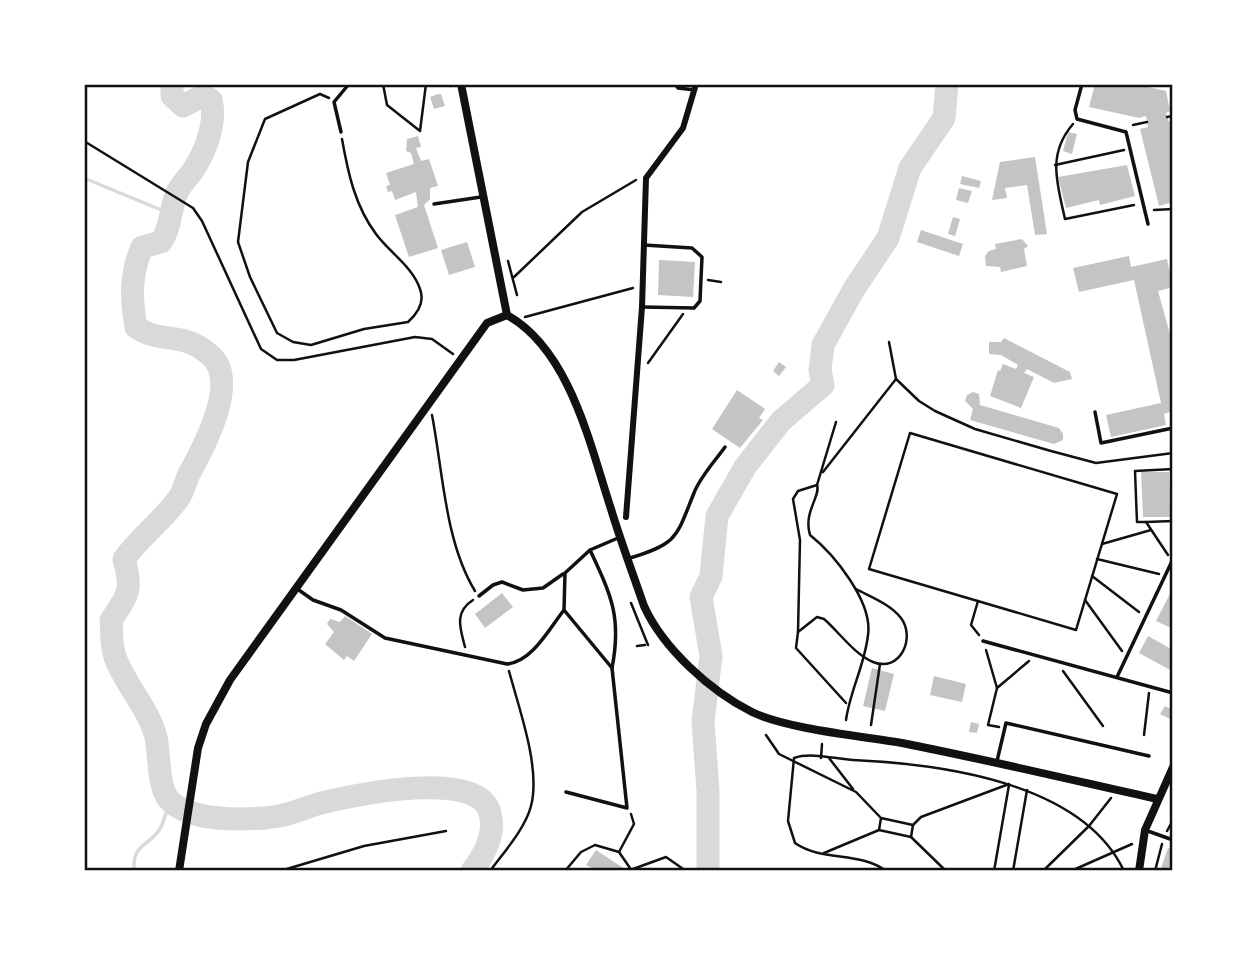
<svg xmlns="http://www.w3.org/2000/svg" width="1257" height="955" font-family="Helvetica,sans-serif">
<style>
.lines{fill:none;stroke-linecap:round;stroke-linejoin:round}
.stream{stroke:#d9d9d9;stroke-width:3.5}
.river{stroke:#d9d9d9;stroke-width:23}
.building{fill:#c4c4c4}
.path{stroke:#111;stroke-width:2.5}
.service{stroke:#111;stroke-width:3.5}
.minor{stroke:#111;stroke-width:6}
.tertiary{stroke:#111;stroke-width:8}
.neatline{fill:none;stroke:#111;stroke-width:2.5}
</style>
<rect width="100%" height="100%" fill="#fff"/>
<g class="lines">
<!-- stream -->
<g class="stream">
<path d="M84 178 171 214"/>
<path d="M134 871C132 844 149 846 160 829 164 821 167 810 170 801"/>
</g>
<!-- river -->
<g class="river">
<path d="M172 84V96L183 106 204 95 211 100C217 123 205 153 192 172 186 180 179 186 176 195 170 211 171 227 161 242L142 247C130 276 131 297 136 327 162 345 181 330 210 355 240 380 204 447 189 474 185 482 184 492 178 499 163 520 140 537 124 559 133 590 128 595 111 620 112 631 111 646 115 657 125 685 148 707 156 737 160 755 157 791 172 803 196 821 237 820 265 818 290 816 300 809 321 803 355 795 479 768 490 813 496 834 485 854 472 871"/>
<path d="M708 871V791L703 721 711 656 701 597 711 576 717 516 745 467 781 421 823 385 820 370 823 345 854 289 888 238 910 168 944 118 947 84"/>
</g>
</g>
<!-- building -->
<g class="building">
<path d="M1095 84H1135L1166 91 1170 111 1166 113 1169 122 1173 121V202L1159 206 1140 129 1148 127 1146 116 1139 118 1089 107Z"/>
<path d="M438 94H441L445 106 434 109 430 97Z"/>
<path d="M1068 132 1077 134 1072 154 1063 151Z"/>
<path d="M418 136 421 147 416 148 421 161 429 159 438 186 430 188V199L424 205 438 248 409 257 395 215 418 207 416 192 395 200 392 191 388 192 386 186 390 185 386 173 414 164 411 153 406 151 407 139Z"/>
<path d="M1035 157 1047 234 1035 235 1027 185 1005 188 1007 198 992 200 1000 162Z"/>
<path d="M1127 165 1135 196 1100 205 1099 200 1066 208 1058 177Z"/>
<path d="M962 176 981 181 979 188 960 184Z"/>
<path d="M959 188 972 191 968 203 956 200Z"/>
<path d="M953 217 960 219 955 236 948 234Z"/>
<path d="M921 230 963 244 959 256 917 242Z"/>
<path d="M1022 239 1028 246 1024 249 1027 266 1001 272 1000 267 986 266 985 256 989 251 996 249 995 244Z"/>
<path d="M467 242 475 267 449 275 441 250Z"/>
<path d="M1129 256 1131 267 1167 259 1173 287 1158 291 1173 345V411L1164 414 1166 425 1111 437 1106 415 1161 403 1134 280 1079 292 1073 268Z"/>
<path d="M659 260 695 262 693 297 658 295Z"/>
<path d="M1004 338 1070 372 1072 379 1054 383 1027 369 1024 373 1034 377 1021 408 990 396 998 370 1000 371 1003 364 1016 369 1018 365 1001 355 989 354V342H1001Z"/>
<path d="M779 362 786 367 779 376 773 371Z"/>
<path d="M737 390 765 409 759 418 763 420 740 448 712 429Z"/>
<path d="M973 392 979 394 980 405 1059 428 1063 434V440L1054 444 970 420 973 409 965 401 967 395Z"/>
<path d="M1141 472H1169L1170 517H1143Z"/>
<path d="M1173 588V629L1156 621Z"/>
<path d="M502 593 513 607 485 628 475 614Z"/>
<path d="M345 616 372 634 354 661 347 656 344 660 325 644 334 632 327 624 330 619 340 622Z"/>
<path d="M1148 636 1173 650 1172 671 1139 653Z"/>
<path d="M872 668 894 674 885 711 863 706Z"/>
<path d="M934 676 966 684 962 702 930 695Z"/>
<path d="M1165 706 1173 710 1170 719 1160 714Z"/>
<path d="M971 722 979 724 977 733 969 732Z"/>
<path d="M1168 848 1173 850V871H1160Z"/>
<path d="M596 850 628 871H598L586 865Z"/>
</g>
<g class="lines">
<!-- path -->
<g class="path">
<path d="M383 84 387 105 420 131 426 84"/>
<path d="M441 84 451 86"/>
<path d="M329 98 320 94 265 119 248 162 238 242 250 277 277 333 293 342 311 345 364 329 408 322C418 313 425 302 420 289 413 267 389 252 376 234 355 206 348 173 342 139"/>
<path d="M1167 117 1173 116"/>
<path d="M1073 124C1047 154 1057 183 1065 219L1134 205"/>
<path d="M1133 125 1147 122"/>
<path d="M84 141 193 208 202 221 261 349 277 360H294L415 337 432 339 453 354"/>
<path d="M1055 165 1124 150"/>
<path d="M1154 210 1173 209"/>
<path d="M508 261 517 295"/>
<path d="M514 277 582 212 636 180"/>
<path d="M708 280 721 282"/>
<path d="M525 317 633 288"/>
<path d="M889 342 896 379"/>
<path d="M648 363 683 314"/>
<path d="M432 415C443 472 445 542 475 591"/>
<path d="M836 422 817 485C821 496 803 512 810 535 834 554 873 602 868 635 865 664 850 691 846 720"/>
<path d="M910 433 1117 494 1076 630 869 569Z"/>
<path d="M823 472 896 379 919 401 935 411 975 429 1051 451 1096 463 1173 453"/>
<path d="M817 485 798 491 793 499 800 540 798 632 817 617 824 619C839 632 854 654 873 662 900 673 916 638 901 618 890 604 871 597 856 589"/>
<path d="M1146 522 1173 521"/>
<path d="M1102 544 1151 530"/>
<path d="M1168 555 1146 522H1137L1135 471 1173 469"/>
<path d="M1097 559 1159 574"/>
<path d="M1092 576 1139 612"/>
<path d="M1085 600 1122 651"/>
<path d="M978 601 971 625 979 635"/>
<path d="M631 603 648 645"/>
<path d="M798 632 796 648 846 703"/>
<path d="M637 646 645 645"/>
<path d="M465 647C460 628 454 612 473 600"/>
<path d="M986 650 997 688 1029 661"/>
<path d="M1063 671 1103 726"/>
<path d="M997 688 988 725 999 727"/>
<path d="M871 725 880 664"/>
<path d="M766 735 779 754 856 792 881 818 913 825 911 837 879 830 881 818"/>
<path d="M1144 735 1149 693"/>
<path d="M821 758 822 744"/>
<path d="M829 758 853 789"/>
<path d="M913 825 921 817 1009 784"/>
<path d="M1167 831 1173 820"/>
<path d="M911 837 946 871"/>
<path d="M619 852 634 824 631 814"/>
<path d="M824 853 879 830"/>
<path d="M633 869 666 857 686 871"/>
<path d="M280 871 364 846 446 831"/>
<path d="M490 871C504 852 525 829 531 806 541 768 519 709 509 671"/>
<path d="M565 871 581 852 595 845 619 852 632 871"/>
<path d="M886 871C860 851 822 862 795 843L788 821 794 758C811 752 836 759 853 760 941 764 1082 782 1124 871"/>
<path d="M994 871 1009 785"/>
<path d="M1013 871 1027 790"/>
<path d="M1043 871 1089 826 1111 798"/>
<path d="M1071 871 1132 844"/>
<path d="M1155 871 1162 844"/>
</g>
<!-- service -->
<g class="service">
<path d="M675 84 678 88 695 90"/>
<path d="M1082 84 1075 110 1077 119 1126 132 1148 224"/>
<path d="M341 132 334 102 349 84"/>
<path d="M434 204 481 197"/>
<path d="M643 307 694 308 700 301 702 257 692 248 644 245"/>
<path d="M1095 412 1101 443 1173 428"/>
<path d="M590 550C611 595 622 617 612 668"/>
<path d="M630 558C679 543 676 537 694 493 700 477 715 461 725 447"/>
<path d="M296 588 313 600 341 610 385 638 507 664C532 662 549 629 564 610"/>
<path d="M479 596 493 585 502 582 523 590 543 588 563 574"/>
<path d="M983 641 1173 693"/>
<path d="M1117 677 1173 559"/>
<path d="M997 761 1006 723 1149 756"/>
<path d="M566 792 627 808 612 668 564 610 565 573 590 550 618 538"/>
<path d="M1145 830 1173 840"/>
</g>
<!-- minor -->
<path class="minor" d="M626 517 642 307 646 178 683 128 696 84"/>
<!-- tertiary -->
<g class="tertiary">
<path d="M461 84 507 315C570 350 590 445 611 509 621 542 633 574 644 606 663 648 710 691 752 712 787 729 861 736 902 743 988 760 1072 780 1157 799"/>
<path d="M179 871 198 748 206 724 230 680 487 323 507 315"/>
<path d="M1139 871 1145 830 1173 767"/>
</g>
</g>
<!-- border -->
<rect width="1257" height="955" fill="none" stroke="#ffffff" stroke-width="172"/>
<rect x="86" y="86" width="1085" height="783" class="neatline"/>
</svg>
